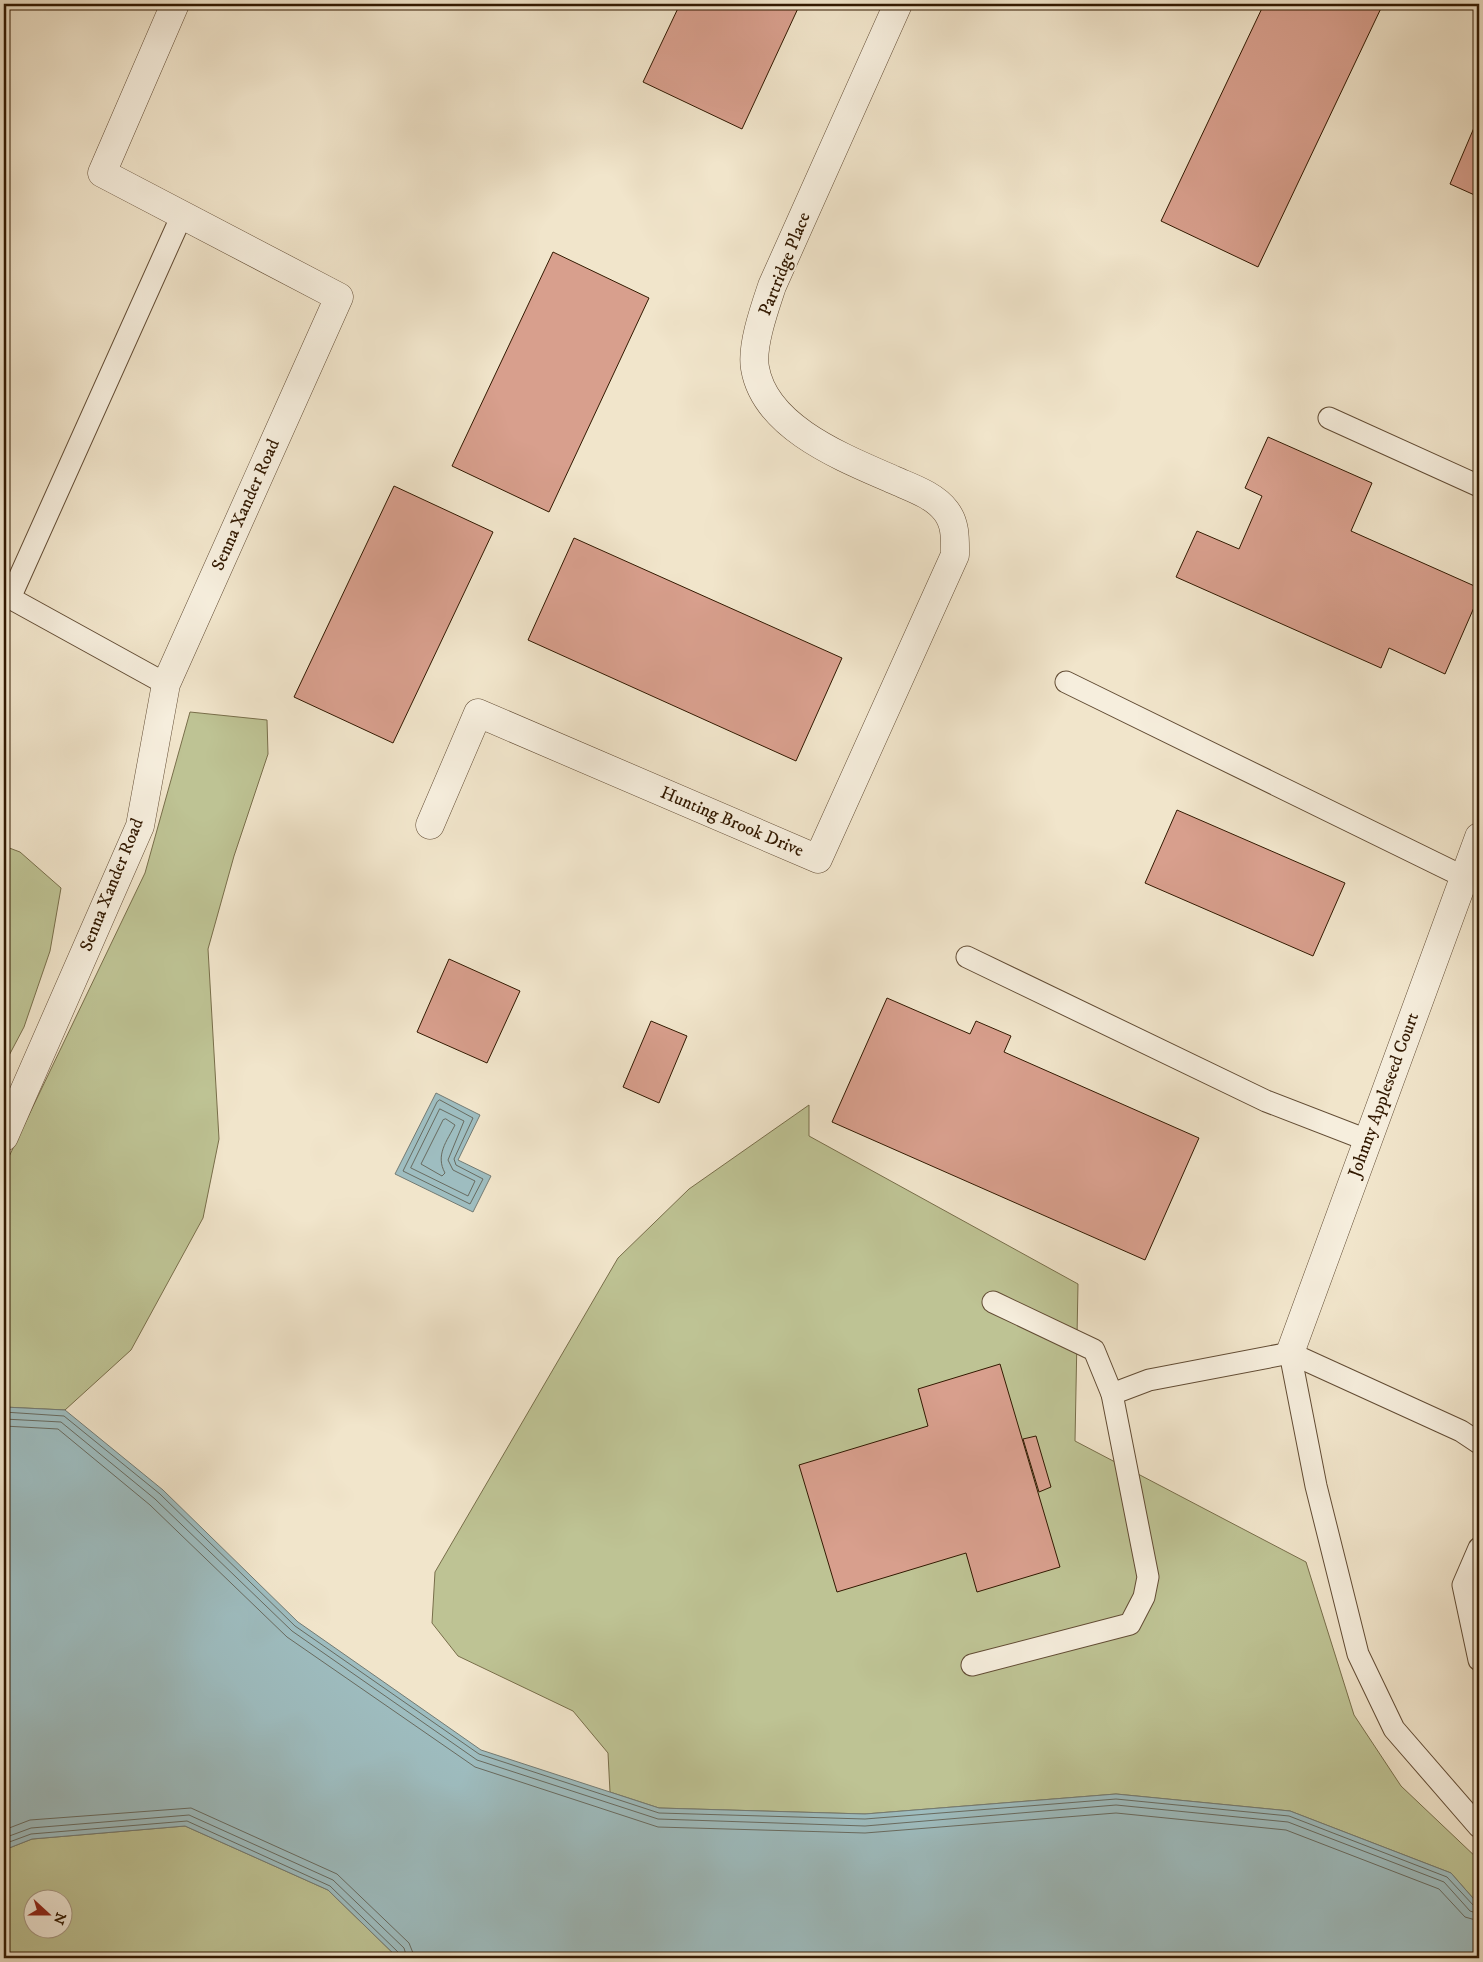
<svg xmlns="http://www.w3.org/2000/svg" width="1483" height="1962" font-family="'IM FELL DW Pica',serif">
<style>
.green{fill:#bec394;stroke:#786e4a;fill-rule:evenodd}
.water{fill:#9ebdc0;stroke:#737b74}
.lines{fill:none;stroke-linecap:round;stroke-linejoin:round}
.shore{stroke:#686b60;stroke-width:1}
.building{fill:#d89f8d;stroke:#321901}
.service-casing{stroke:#624c34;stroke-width:23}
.minor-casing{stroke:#624c34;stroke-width:29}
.service{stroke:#f6eedd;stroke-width:21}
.minor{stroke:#f6eedd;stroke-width:28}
.labels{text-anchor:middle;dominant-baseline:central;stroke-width:4;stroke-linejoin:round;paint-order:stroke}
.street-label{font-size:18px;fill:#321901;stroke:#f6eedd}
</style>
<rect width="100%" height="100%" fill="#f1e5cb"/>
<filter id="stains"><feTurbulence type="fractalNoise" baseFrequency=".004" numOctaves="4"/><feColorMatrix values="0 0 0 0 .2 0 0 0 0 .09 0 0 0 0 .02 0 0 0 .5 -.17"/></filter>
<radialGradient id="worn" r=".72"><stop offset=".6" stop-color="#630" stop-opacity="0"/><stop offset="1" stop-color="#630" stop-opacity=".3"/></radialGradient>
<!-- green -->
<g class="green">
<path d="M190 712 267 720 268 754 234 856 208 949 219 1139 203 1218 131 1350 65 1410 4 1407V1167L145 873Z"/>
<path d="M4 846 20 852 61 888 50 951 24 1027 4 1065Z"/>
<path d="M809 1105V1136L1078 1284 1075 1441 1306 1562 1354 1715 1401 1786 1479 1860V1905L1451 1873 1290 1811 1116 1794 865 1814 659 1808 610 1792 608 1753 573 1711 458 1656 432 1623 435 1572 618 1258 689 1189Z"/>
<path d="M185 1826 328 1890 398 1958H4V1850L32 1839ZM32 1900H62V1930H32Z"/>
</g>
<!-- water -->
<g class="water">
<path d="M436 1093 480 1115 458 1160 491 1176 473 1212 395 1174Z"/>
<path d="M4 1407 65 1410 163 1490 298 1622 481 1750 659 1808 865 1814 1116 1794 1290 1811 1451 1873 1479 1905V1958H398L328 1890 185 1826 32 1839 4 1850Z"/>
</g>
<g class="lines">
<!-- shore -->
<g class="shore">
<path d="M440 1100 473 1118 454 1159 456 1165 483 1179 470 1204 403 1171 437 1102Z"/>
<path d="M440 1109 464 1121 448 1160 453 1170 475 1181 468 1196 411 1168Z"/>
<path d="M446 1119 455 1125C447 1141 435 1155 445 1173L442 1176 421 1164 443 1120Z"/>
<path d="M4 1412 64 1416 160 1494 295 1626 479 1754 659 1813 865 1819 1116 1799 1289 1816 1447 1877 1474 1906 1479 1908"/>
<path d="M4 1419 61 1422 155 1499 292 1631 477 1760 658 1819 865 1826 1116 1805 1288 1822 1444 1882 1470 1911 1479 1914"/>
<path d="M4 1426 58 1429 150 1505 287 1637 475 1767 658 1827 865 1833 1116 1813 1286 1830 1439 1889 1465 1917 1479 1921"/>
<path d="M4 1830 30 1820 191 1808 337 1874 409 1943 415 1958"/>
<path d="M4 1838 31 1828 189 1815 333 1880 404 1948 407 1958"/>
<path d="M4 1844 31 1834 187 1821 330 1886 399 1953 401 1958"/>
</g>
</g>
<!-- building -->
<g class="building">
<path d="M680 4H800L742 129 643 82Z"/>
<path d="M1264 4H1383L1258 267 1161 221Z"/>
<path d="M1479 116V197L1450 184Z"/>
<path d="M553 252 649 298 549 512 452 466Z"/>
<path d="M1268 437 1372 483 1351 531 1479 588V596L1445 674 1389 648 1381 668 1176 577 1197 531 1239 549 1262 496 1245 488Z"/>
<path d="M394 486 493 532 393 743 294 697Z"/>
<path d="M574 538 842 658 796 761 528 640Z"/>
<path d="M1177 810 1345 883 1313 956 1145 883Z"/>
<path d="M449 959 520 991 487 1063 417 1032Z"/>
<path d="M887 998 970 1034 976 1021 1011 1036 1004 1052 1199 1138 1145 1260 832 1122Z"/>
<path d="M651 1021 687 1036 659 1103 623 1087Z"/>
<path d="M1000 1364 1060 1567 977 1592 966 1553 837 1592 799 1465 928 1426 918 1389Z"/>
<path d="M1036 1436 1051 1487 1039 1492 1023 1439Z"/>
</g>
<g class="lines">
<!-- service casing -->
<g class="service-casing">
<g id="service">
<path d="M1329 418 1479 486"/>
<path d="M1066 682 1464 877"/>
<path d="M166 684 10 598 182 215"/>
<path d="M967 957 1266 1101 1367 1140"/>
<path d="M993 1302 1094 1350 1112 1394"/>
<path d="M1290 1353 1316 1486 1358 1654 1394 1729 1479 1827"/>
<path d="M1479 1548 1463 1585 1479 1660"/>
<path d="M972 1665 1130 1624 1144 1597 1148 1577 1112 1394 1149 1380 1290 1353 1461 1431 1479 1443"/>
</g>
</g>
<!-- minor casing -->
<g class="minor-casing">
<g id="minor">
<path d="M430 825 478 713 818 859 955 555C955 539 956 524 946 511 934 495 912 488 894 480 844 458 765 428 755 368 751 346 765 307 772 286L898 4"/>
<path d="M4 1137 140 826 166 684 339 297 102 173 175 4"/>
<path d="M1290 1353 1479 837"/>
</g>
</g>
<!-- service -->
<use href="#service" class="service"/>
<!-- minor -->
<use href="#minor" class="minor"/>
</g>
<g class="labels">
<!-- street labels -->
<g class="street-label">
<text transform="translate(785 264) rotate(-68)">Partridge Place</text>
<text transform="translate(246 505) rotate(-66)">Senna Xander Road</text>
<text transform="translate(732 822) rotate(23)">Hunting Brook Drive</text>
<text transform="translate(112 885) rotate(-68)">Senna Xander Road</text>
<text transform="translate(1384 1095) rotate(-70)">Johnny Appleseed Court</text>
</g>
</g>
<!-- margin -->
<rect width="1483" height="1962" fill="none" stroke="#f1e5cb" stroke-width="20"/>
<rect x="5" y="5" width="1473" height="1952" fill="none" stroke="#321901" stroke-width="2.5"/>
<rect x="10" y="10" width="1463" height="1942" fill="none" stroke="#321901"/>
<!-- north arrow -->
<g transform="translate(48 1914) rotate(111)"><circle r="24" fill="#f6eedd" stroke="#a89985"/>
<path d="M0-4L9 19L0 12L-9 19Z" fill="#8f2418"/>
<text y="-8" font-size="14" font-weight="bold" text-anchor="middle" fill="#321901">N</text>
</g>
<rect width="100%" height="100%" filter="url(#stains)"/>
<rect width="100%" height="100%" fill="url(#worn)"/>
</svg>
